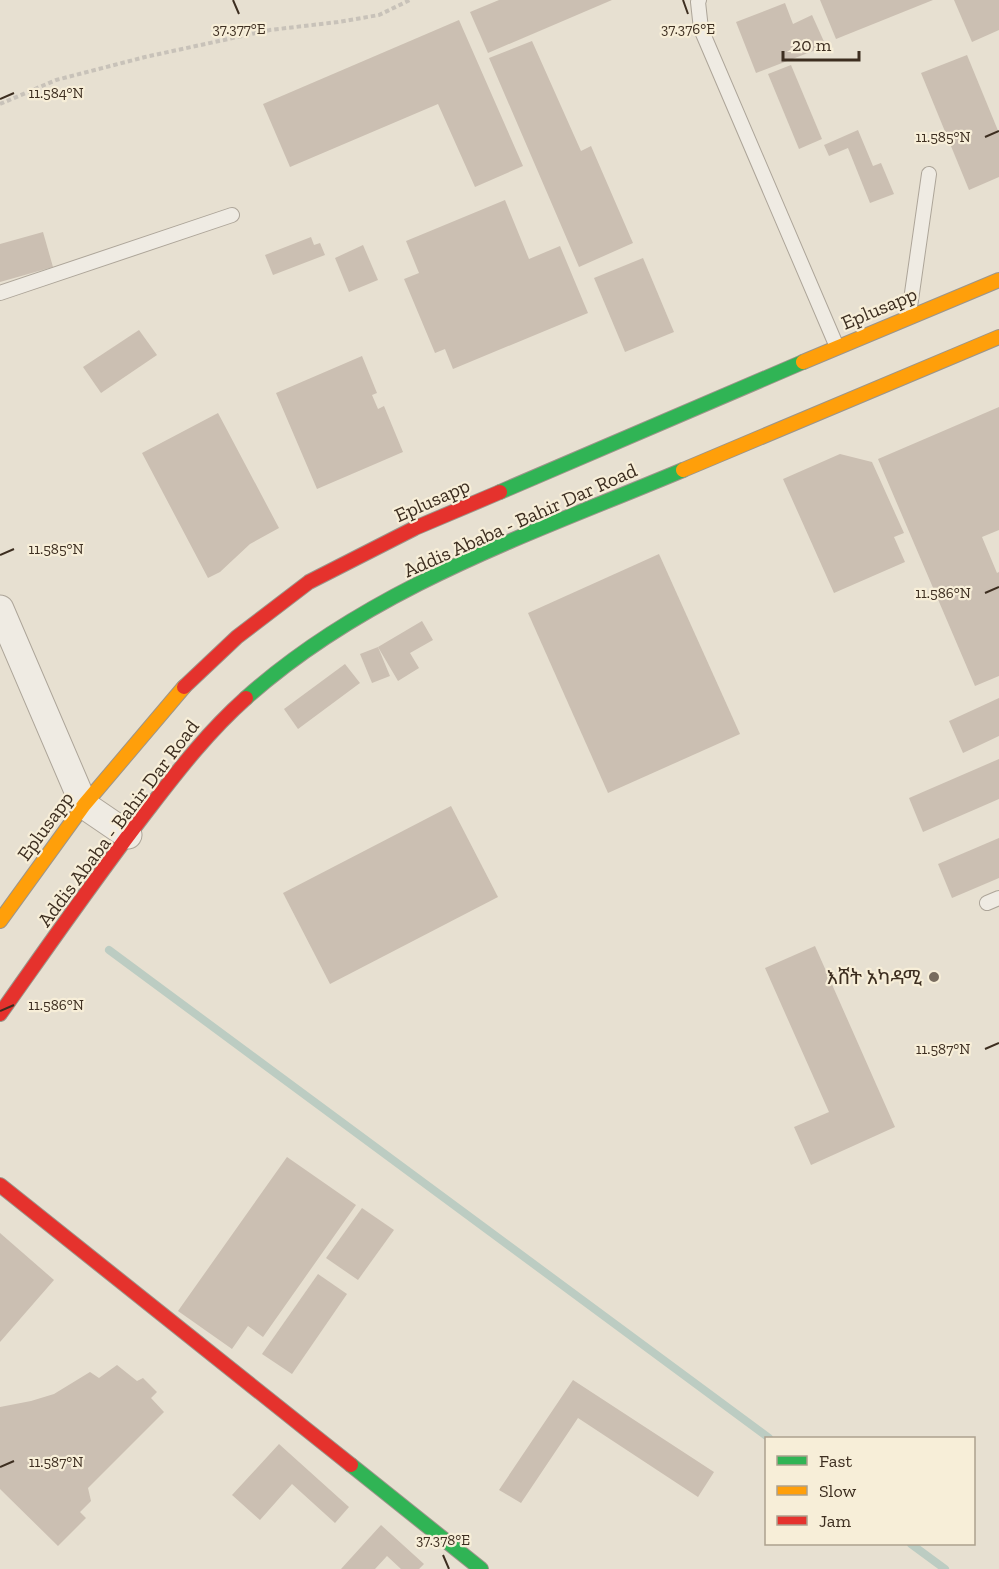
<svg xmlns="http://www.w3.org/2000/svg" width="999" height="1569" font-family="'Zilla Slab','Noto Sans Ethiopic',serif">
<style>
.lines{fill:none;stroke-linecap:round;stroke-linejoin:round}
.stream{stroke:#bcccc2;stroke-width:8}
.building{fill:#cbbfb2}
.lane-casing{stroke:#ada599;stroke-width:16}
.street-casing{stroke:#ada599;stroke-width:29}
.fast-casing{stroke:#9c958a;stroke-width:16}
.slow-casing{stroke:#9c958a;stroke-width:16}
.jam-casing{stroke:#9c958a;stroke-width:16}
.path{stroke:#c8c2b9;stroke-width:4;stroke-dasharray:4.5 3;stroke-linecap:butt}
.lane{stroke:#efebe3;stroke-width:14}
.street{stroke:#efebe3;stroke-width:27}
.fast{stroke:#30b455;stroke-width:14}
.slow{stroke:#ff9f0a;stroke-width:14}
.jam{stroke:#e5322d;stroke-width:14}
.ticks{fill:none;stroke:#3d2e20;stroke-width:2}
.poi-dot{fill:#786c5e;stroke:#f7eed8;stroke-width:2}
.labels{text-anchor:middle;dominant-baseline:central;stroke-width:4.5;stroke-linejoin:round;paint-order:stroke}
.street-label{font-size:20px;fill:#3d2e20;stroke:#f7eed8}
.poi-label{font-size:20px;fill:#3d2e20;stroke:#f7eed8;text-anchor:end}
.ticks-label{font-size:15px;text-anchor:middle;fill:#3d2e20;stroke:#f7eed8;stroke-width:4.5;stroke-linejoin:round;paint-order:stroke}
</style>
<rect width="100%" height="100%" fill="#e7e0d1"/>
<g class="lines">
<!-- stream -->
<g class="stream">
<path d="M109 950 769 1438"/>
<path d="M911 1544 945 1569"/>
</g>
</g>
<!-- building -->
<g class="building">
<path d="M499 0H612L488 53 470 12Z"/>
<path d="M820 0H933L836 39Z"/>
<path d="M954 0H999V30L972 42Z"/>
<path d="M785 3 793 24 812 15 826 46 756 73 736 22Z"/>
<path d="M459 20 523 166 475 187 438 104 290 167 263 104Z"/>
<path d="M532 41 581 151 591 146 633 243 579 267 489 58Z"/>
<path d="M967 55 999 133V177L969 190 921 73Z"/>
<path d="M791 65 822 139 799 149 768 74Z"/>
<path d="M858 130 873 166 881 163 894 194 870 203 848 148 829 156 824 145Z"/>
<path d="M505 200 529 259 560 246 588 313 453 369 445 349 435 353 404 279 419 273 406 241Z"/>
<path d="M43 232 53 267 0 282V244Z"/>
<path d="M311 237 314 245 320 243 325 255 273 275 265 255Z"/>
<path d="M363 245 378 280 349 292 335 258Z"/>
<path d="M643 258 674 332 625 352 594 278Z"/>
<path d="M139 330 157 355 101 393 83 367Z"/>
<path d="M362 356 377 393 372 395 378 409 384 406 403 452 317 489 276 393Z"/>
<path d="M999 407V530L982 537 997 573 999 572V676L975 686 878 459Z"/>
<path d="M218 413 279 528 250 544 220 572 208 578 142 453Z"/>
<path d="M840 454 872 462 904 533 894 537 905 562 834 593 783 479Z"/>
<path d="M659 554 740 734 608 793 528 613Z"/>
<path d="M422 621 433 640 410 653 419 668 398 681 378 647Z"/>
<path d="M378 647 390 676 372 683 360 654Z"/>
<path d="M345 664 360 683 298 729 284 709Z"/>
<path d="M999 698V736L963 753 949 721Z"/>
<path d="M999 759V799L923 832 909 798Z"/>
<path d="M451 806 498 897 330 984 283 893Z"/>
<path d="M999 838V878L952 898 938 864Z"/>
<path d="M815 946 895 1127 811 1165 794 1127 829 1112 765 968Z"/>
<path d="M287 1157 356 1205 263 1337 248 1326 232 1349 178 1311Z"/>
<path d="M362 1208 394 1230 358 1280 326 1258Z"/>
<path d="M0 1233 54 1280 0 1342Z"/>
<path d="M318 1274 347 1294 292 1374 262 1354Z"/>
<path d="M117 1365 137 1381 143 1378 157 1392 151 1398 164 1412 88 1488 91 1501 80 1512 86 1518 58 1546 0 1489V1407L31 1401 54 1394 90 1372 99 1378Z"/>
<path d="M573 1380 714 1472 698 1497 578 1418 521 1503 499 1490Z"/>
<path d="M279 1444 349 1507 335 1523 292 1484 260 1520 232 1495Z"/>
<path d="M381 1525 424 1564 419 1569H401L387 1556 375 1569H341Z"/>
</g>
<g class="lines">
<!-- lane casing -->
<g class="lane-casing">
<g id="lane">
<path d="M699 0 698 2 701 29 837 347"/>
<path d="M0 293 232 215"/>
<path d="M909 314 929 174"/>
<path d="M987 903 999 898"/>
</g>
</g>
<!-- street casing -->
<g class="street-casing">
<path id="street" d="M0 609 84 805 128 835"/>
</g>
<!-- fast casing -->
<g class="fast-casing">
<g id="fast">
<path d="M500 492 803 362"/>
<path d="M246 698C370 587 533 533 683 470"/>
<path d="M351 1465 481 1569"/>
</g>
</g>
<!-- slow casing -->
<g class="slow-casing">
<g id="slow">
<path d="M803 362 999 280"/>
<path d="M683 470 999 337"/>
<path d="M0 921 84 805 184 687"/>
</g>
</g>
<!-- jam casing -->
<g class="jam-casing">
<g id="jam">
<path d="M184 687 237 637 309 582 415 528 500 492"/>
<path d="M0 1014C49 945 98 874 150 807 180 768 209 731 246 698"/>
<path d="M0 1185 351 1465"/>
</g>
</g>
<!-- path -->
<path class="path" d="M0 104 56 80 145 57 270 30 338 22 379 15 410 0"/>
<!-- lane -->
<use href="#lane" class="lane"/>
<!-- street -->
<use href="#street" class="street"/>
<!-- fast -->
<use href="#fast" class="fast"/>
<!-- slow -->
<use href="#slow" class="slow"/>
<!-- jam -->
<use href="#jam" class="jam"/>
</g>
<!-- ticks -->
<path class="ticks" d="M233 0 239 14M683 0 688 14M0 99 14 93M985 137 999 131M0 555 14 549M985 593 999 587M0 1011 14 1005M985 1049 999 1043M0 1467 14 1461M443 1555 449 1569"/>
<!-- markers -->
<circle class="poi-dot" cx="934" cy="977" r="6"/>
<g class="labels">
<!-- street labels -->
<g class="street-label">
<text transform="translate(879 308) rotate(-23)">Eplusapp</text>
<text transform="translate(432 500) rotate(-24)">Eplusapp</text>
<text transform="translate(520 520) rotate(-24)">Addis Ababa - Bahir Dar Road</text>
<text transform="translate(118 823) rotate(-53)">Addis Ababa - Bahir Dar Road</text>
<text transform="translate(45 826) rotate(-54)">Eplusapp</text>
</g>
<!-- poi labels -->
<g class="poi-label">
<text x="922" y="977">እሸት አካዳሚ</text>
</g>
</g>
<g class="ticks-label">
<text x="239" y="34">37.377°E</text>
<text x="688" y="34">37.376°E</text>
<text x="56" y="98">11.584°N</text>
<text x="943" y="142">11.585°N</text>
<text x="56" y="554">11.585°N</text>
<text x="943" y="598">11.586°N</text>
<text x="56" y="1010">11.586°N</text>
<text x="943" y="1054">11.587°N</text>
<text x="56" y="1467">11.587°N</text>
<text x="443" y="1545">37.378°E</text>
</g>
<!-- legend -->
<rect x="765" y="1437" width="210" height="108" fill="#f7eed8" stroke="#ada18e" stroke-width="1.5"/>
<rect x="777" y="1456" width="30" height="9" fill="#30b455" stroke="#ada18e" stroke-width="1.5"/>
<text x="819" y="1467" font-size="18" fill="#3d2e20">Fast</text>
<rect x="777" y="1486" width="30" height="9" fill="#ff9f0a" stroke="#ada18e" stroke-width="1.5"/>
<text x="819" y="1497" font-size="18" fill="#3d2e20">Slow</text>
<rect x="777" y="1516" width="30" height="9" fill="#e5322d" stroke="#ada18e" stroke-width="1.5"/>
<text x="819" y="1527" font-size="18" fill="#3d2e20">Jam</text>
<!-- scale -->
<path d="M783 51v9h76v-9" fill="none" stroke="#3d2e20" stroke-width="3"/>
<text x="792" y="51" font-size="18" fill="#3d2e20" stroke="#f7eed8" stroke-width="4.5" paint-order="stroke">20 m</text>
</svg>
